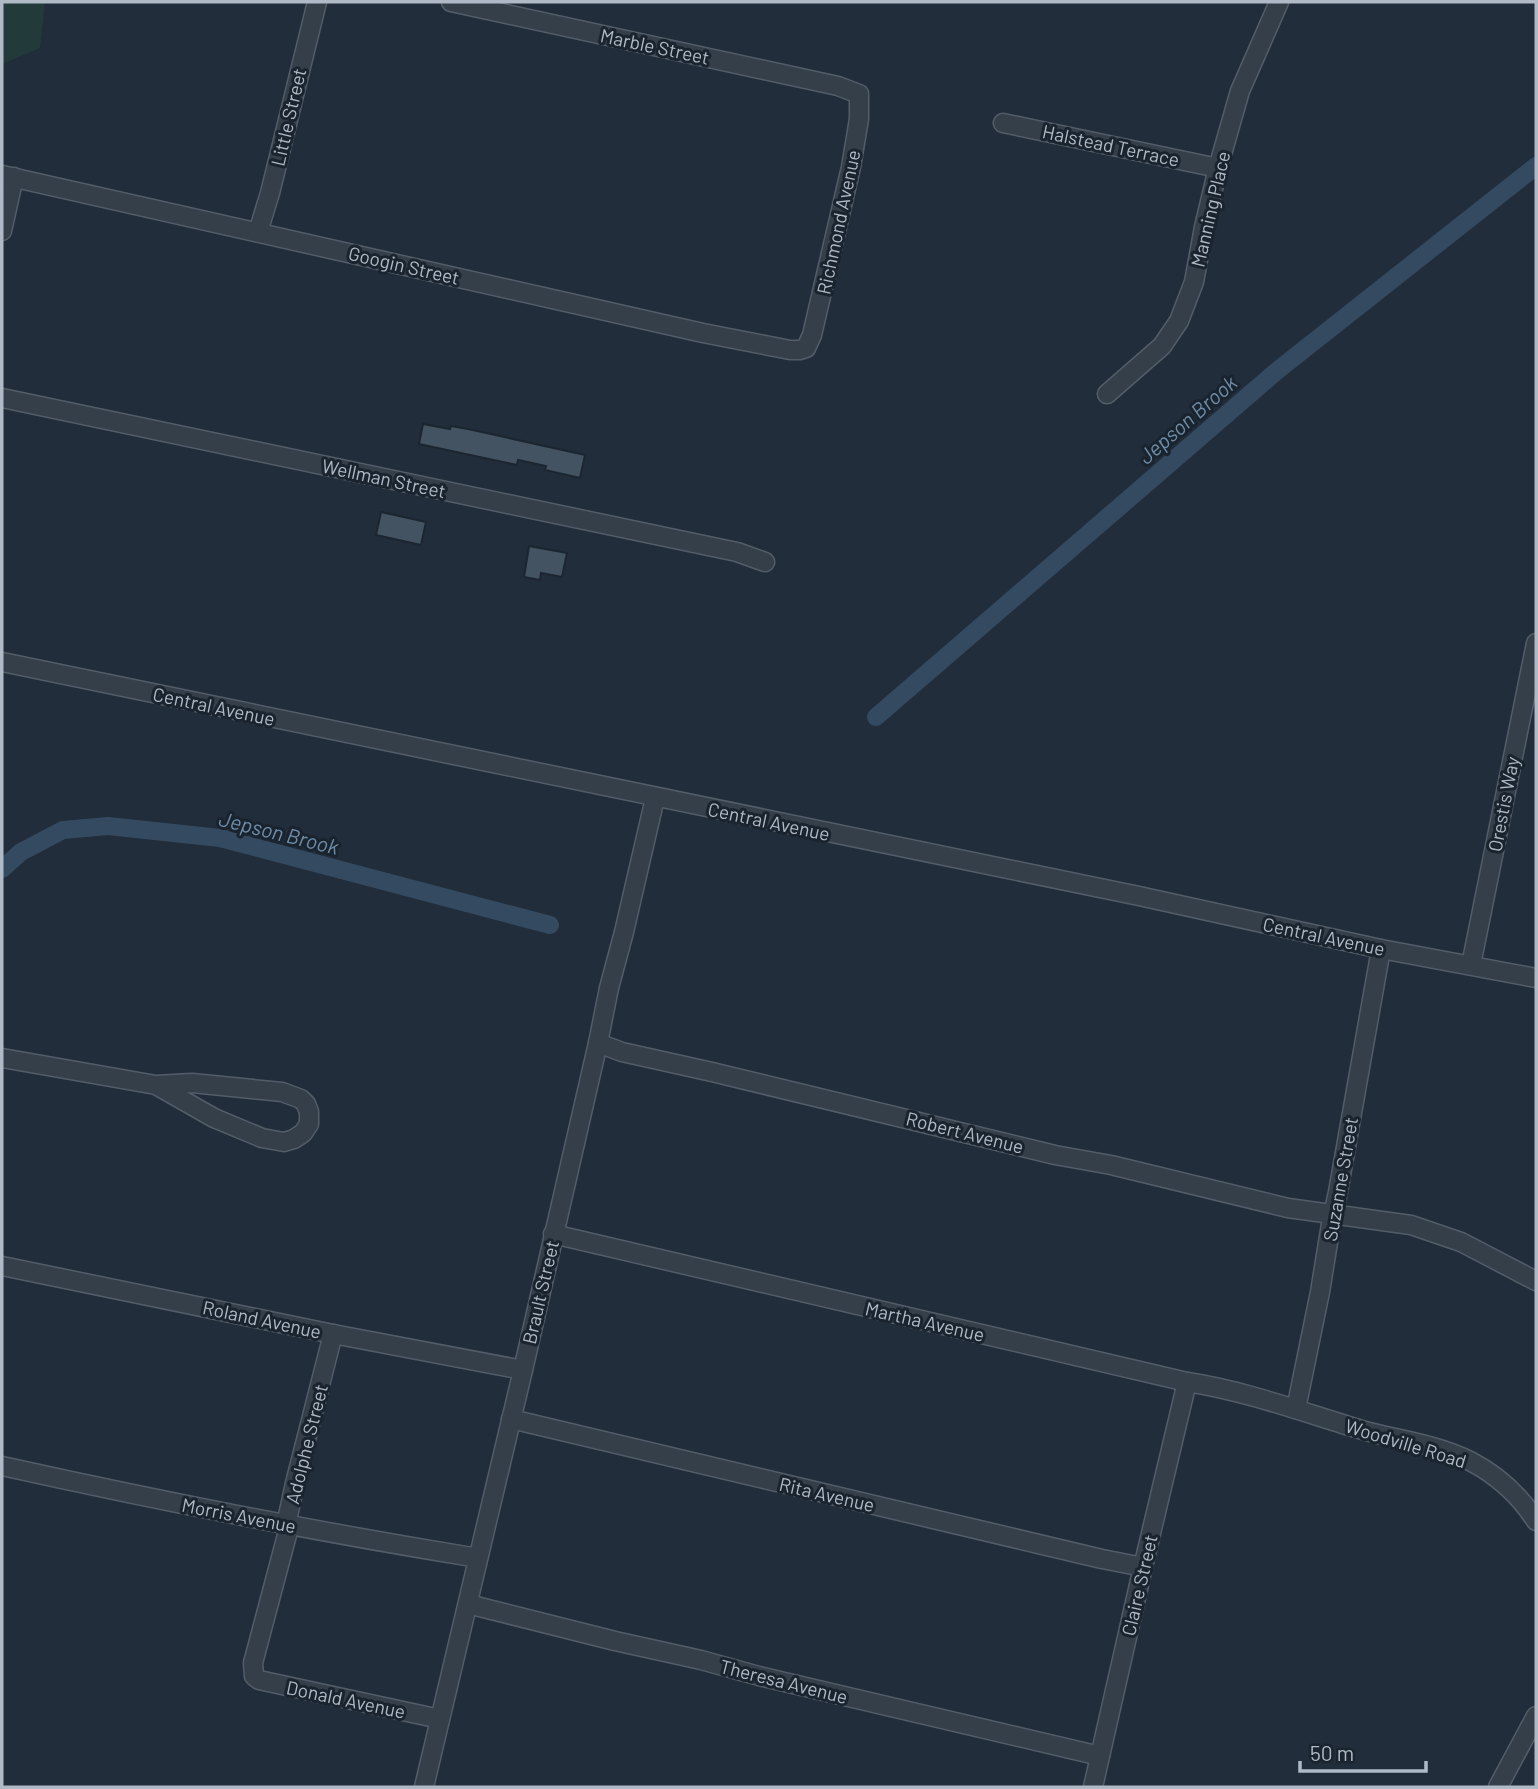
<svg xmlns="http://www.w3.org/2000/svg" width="1538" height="1789" font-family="Barlow,sans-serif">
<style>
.green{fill:#233a3b}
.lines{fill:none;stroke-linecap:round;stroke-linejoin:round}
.canal{stroke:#344a61;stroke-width:18}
.building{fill:#445361;stroke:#1c2631;stroke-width:2}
.minor-casing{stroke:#525d68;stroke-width:21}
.minor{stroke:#343f4a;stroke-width:18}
.labels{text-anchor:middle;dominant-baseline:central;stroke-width:6;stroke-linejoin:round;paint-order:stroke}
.street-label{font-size:19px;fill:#afbac6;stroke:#1a242e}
.water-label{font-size:21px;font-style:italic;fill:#6f8daa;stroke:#1a242e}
</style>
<rect width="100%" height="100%" fill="#212d3a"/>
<!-- green -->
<path class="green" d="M2 2H45L40 48 2 64Z"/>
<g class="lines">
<!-- canal -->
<g class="canal">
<path d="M876 717 1278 370 1536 166"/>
<path d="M2 869 21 852 63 830 108 826 220 838 550 925"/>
</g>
</g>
<!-- building -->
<g class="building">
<path d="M423 424 450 429 451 426 468 429 585 455 580 478 545 470 546 466 518 460 517 465 419 444Z"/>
<path d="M381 512 426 522 421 545 376 535Z"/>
<path d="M529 546 567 553 562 577 541 573 540 580 524 577Z"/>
</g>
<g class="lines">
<!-- minor casing -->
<g class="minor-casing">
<g id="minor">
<path d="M1003 123 1218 168"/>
<path d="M2 175 703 333 790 350H800L806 348 812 335 851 167 859 119V94L838 86 451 2"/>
<path d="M2 231 14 177"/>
<path d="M258 232 270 193 317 2"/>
<path d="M1107 394 1162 346 1179 321 1194 282 1204 227 1218 168 1240 91 1279 2"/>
<path d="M2 398 737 552 765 562"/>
<path d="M2 662 1139 896 1381 949 1536 978"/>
<path d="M1471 965 1536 643"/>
<path d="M598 1043 622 1052 712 1072 1055 1155 1111 1165 1288 1208 1411 1225 1461 1242 1536 1281"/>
<path d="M2 1058 156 1085 192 1083 282 1092 301 1099 306 1104 309 1112V1124L303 1133 294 1139 284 1142 262 1138 214 1118 156 1085"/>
<path d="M553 1234 1187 1382C1247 1391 1305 1413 1362 1430 1398 1440 1436 1444 1470 1461 1497 1475 1520 1496 1536 1521"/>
<path d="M2 1266 333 1334 523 1370"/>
<path d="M333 1334 295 1483 286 1525 287 1535 253 1663 254 1676 259 1680 440 1719"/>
<path d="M1296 1409 1320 1292 1331 1224 1338 1192 1381 949"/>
<path d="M511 1419 1102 1559 1143 1567"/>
<path d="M2 1466C160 1501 318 1532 478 1558"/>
<path d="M468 1604 615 1641 701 1660 759 1676 1100 1756"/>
<path d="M424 1787 523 1370 598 1043 609 988 624 932 655 798"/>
<path d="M1093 1787 1143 1567 1187 1382"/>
<path d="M1498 1787 1536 1716"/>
</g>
</g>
<!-- minor -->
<use href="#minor" class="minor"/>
</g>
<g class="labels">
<!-- street labels -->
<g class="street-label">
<text transform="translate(655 46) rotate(12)">Marble Street</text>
<text transform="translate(288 117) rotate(-77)">Little Street</text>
<text transform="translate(1111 145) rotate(12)">Halstead Terrace</text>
<text transform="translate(1210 209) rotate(-77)">Manning Place</text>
<text transform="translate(838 222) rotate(-78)">Richmond Avenue</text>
<text transform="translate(404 265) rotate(13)">Googin Street</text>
<text transform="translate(384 478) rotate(12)">Wellman Street</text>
<text transform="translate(214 706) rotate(12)">Central Avenue</text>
<text transform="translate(1503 804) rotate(-79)">Orestis Way</text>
<text transform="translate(769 821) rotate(12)">Central Avenue</text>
<text transform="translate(1324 936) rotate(12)">Central Avenue</text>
<text transform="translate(965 1132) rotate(14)">Robert Avenue</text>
<text transform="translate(1340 1179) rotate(-80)">Suzanne Street</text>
<text transform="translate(540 1292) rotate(-77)">Brault Street</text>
<text transform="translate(262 1319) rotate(12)">Roland Avenue</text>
<text transform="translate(925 1321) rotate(13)">Martha Avenue</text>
<text transform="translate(1406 1443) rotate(17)">Woodville Road</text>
<text transform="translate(306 1444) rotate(-76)">Adolphe Street</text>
<text transform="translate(827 1494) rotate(13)">Rita Avenue</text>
<text transform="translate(239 1515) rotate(11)">Morris Avenue</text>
<text transform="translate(1139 1585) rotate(-77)">Claire Street</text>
<text transform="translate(784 1681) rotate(14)">Theresa Avenue</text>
<text transform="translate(346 1699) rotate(12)">Donald Avenue</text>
</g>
<!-- water labels -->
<g class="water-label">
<text transform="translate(1187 419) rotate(-41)">Jepson Brook</text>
<text transform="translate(279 832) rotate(14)">Jepson Brook</text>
</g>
</g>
<!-- border -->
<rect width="1538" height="1789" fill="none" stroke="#afbac6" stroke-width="7"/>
<!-- scale -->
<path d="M1300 1761v10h126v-10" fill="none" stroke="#afbac6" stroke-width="3.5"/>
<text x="1310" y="1761" font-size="21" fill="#afbac6" stroke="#1a242e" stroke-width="5" paint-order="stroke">50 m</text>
</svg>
